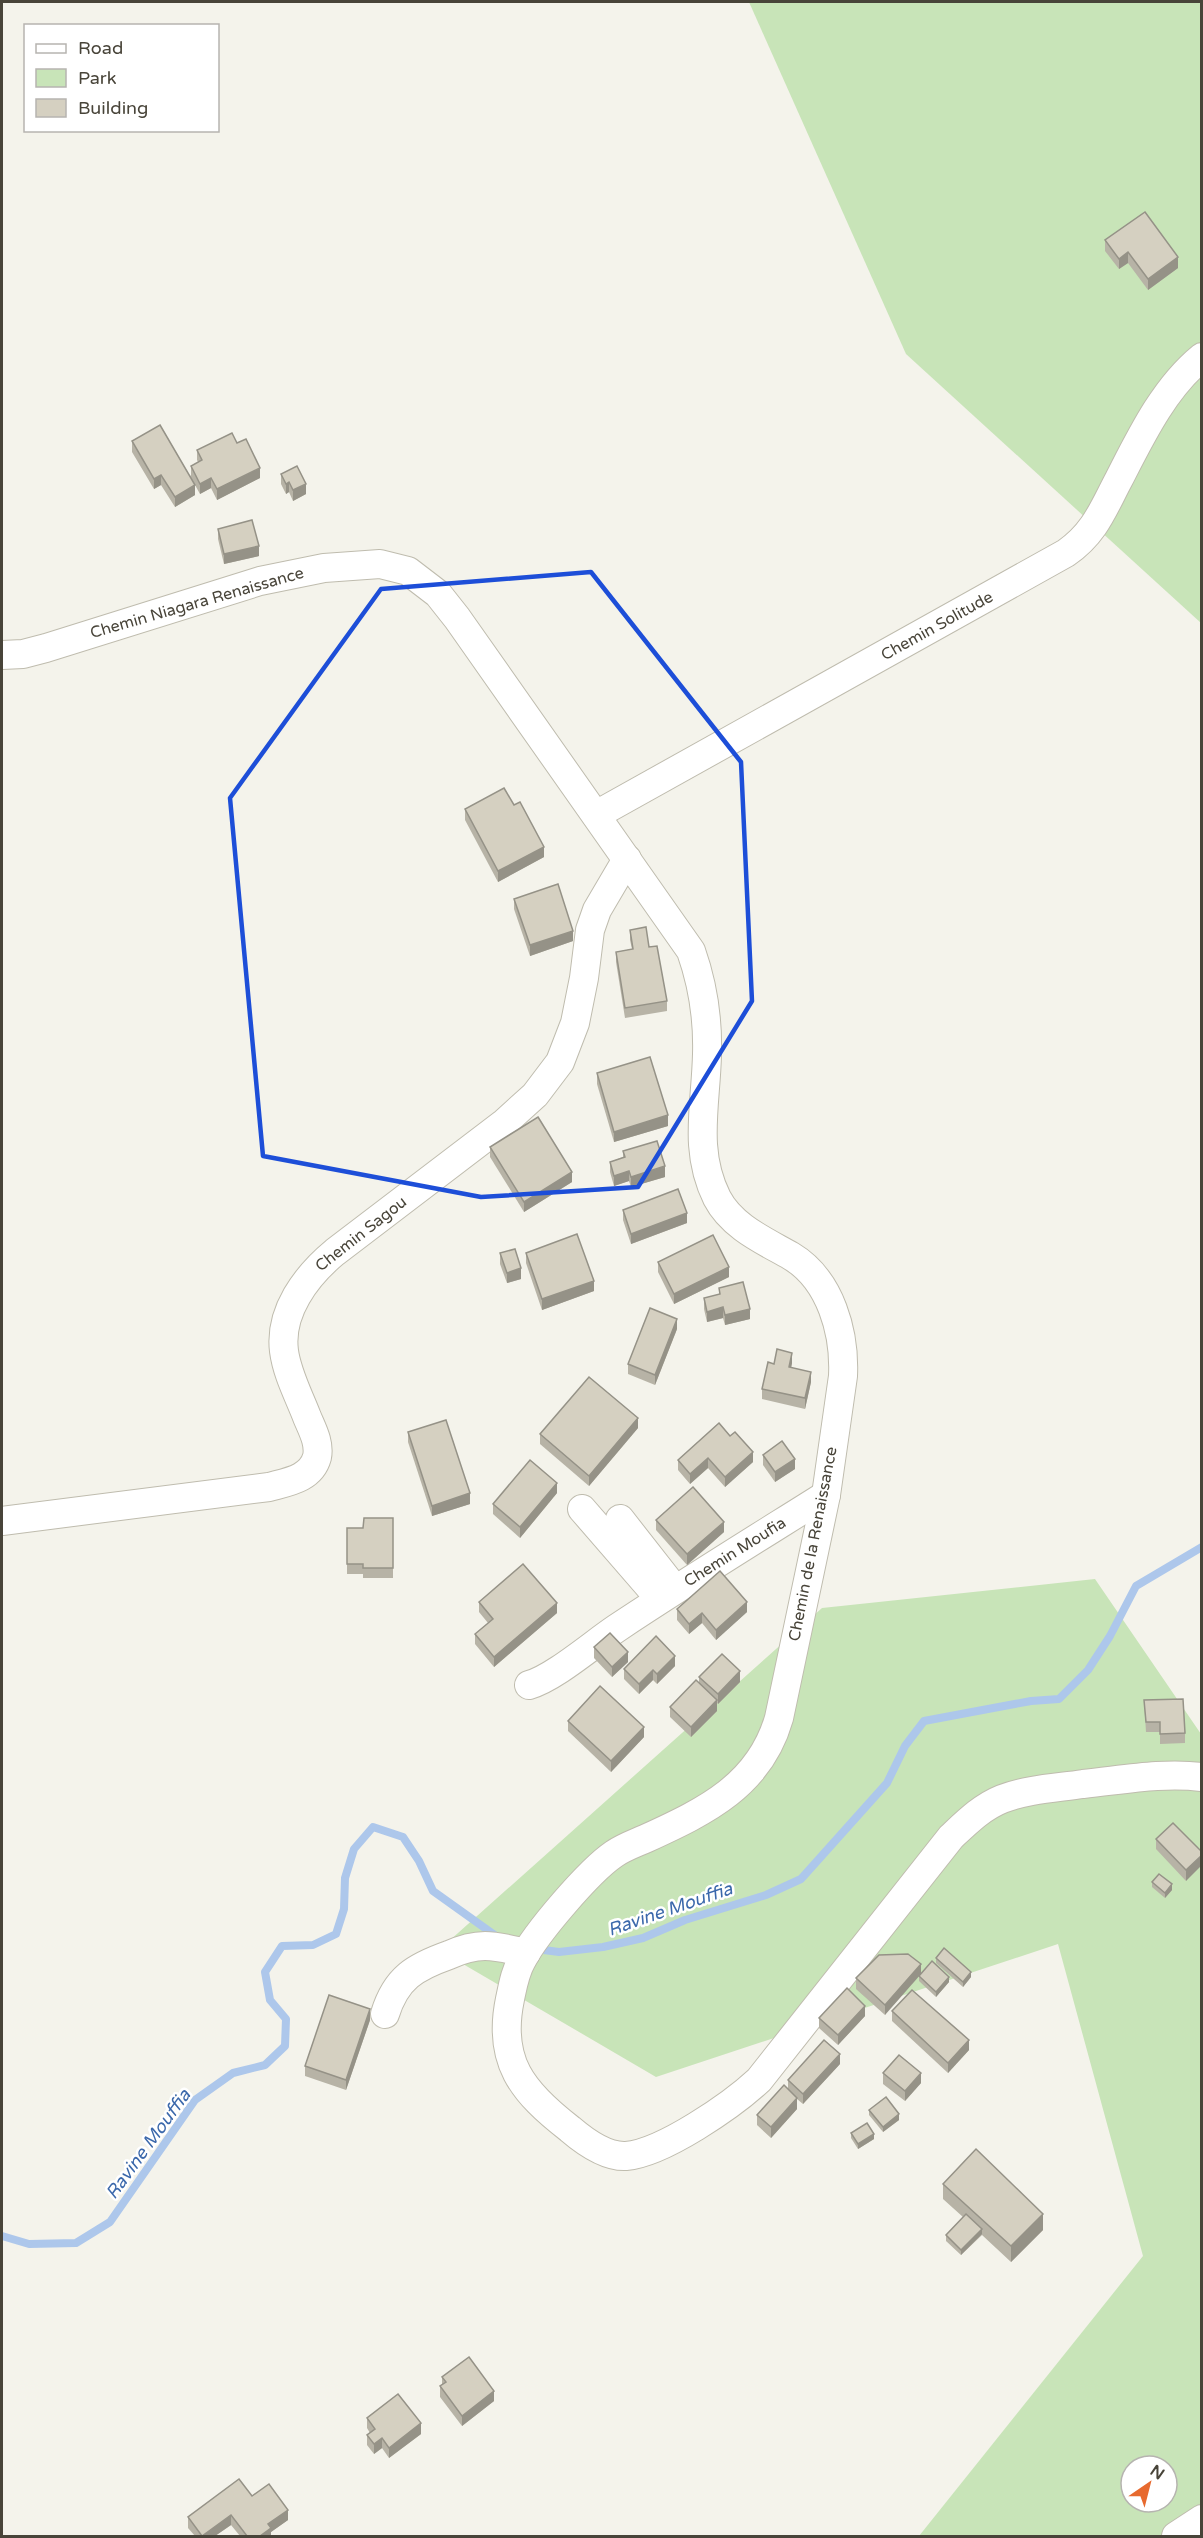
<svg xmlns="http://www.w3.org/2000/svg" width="1203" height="2538" font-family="'Varela Round',sans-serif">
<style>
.green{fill:#c8e4b8;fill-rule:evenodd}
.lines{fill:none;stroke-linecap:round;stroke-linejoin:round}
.stream{stroke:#adc7eb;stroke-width:8}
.street-casing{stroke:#bfbcae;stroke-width:30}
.street{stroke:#fff;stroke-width:28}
.wall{fill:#b7b3a6}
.shaded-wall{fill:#959287}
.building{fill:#d5d0c1;stroke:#959287;stroke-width:1.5}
.marked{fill:none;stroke:#1d4ed8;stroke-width:4.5;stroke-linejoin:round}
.labels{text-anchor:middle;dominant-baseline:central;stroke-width:5;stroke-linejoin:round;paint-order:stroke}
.street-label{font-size:16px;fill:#484439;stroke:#fff}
.water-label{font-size:18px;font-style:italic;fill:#3b68ab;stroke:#fff}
</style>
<rect width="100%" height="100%" fill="#f4f3eb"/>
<!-- green -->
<g class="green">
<path d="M749 2H1201V623L906 354Z"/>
<path d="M1095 1579 1201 1734V2536H919L1143 2256 1058 1944 656 2077 439 1950 822 1608ZM1131 2466H1167V2502H1131Z"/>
</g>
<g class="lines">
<!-- stream -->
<g class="stream">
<path d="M536 1949 559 1952 603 1947 643 1938 685 1920 766 1895 801 1879 887 1783 905 1746 924 1721 1031 1701 1059 1699 1088 1670 1110 1636 1136 1586 1202 1547"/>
<path d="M2 2236 29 2244 76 2243 110 2222 195 2100 233 2073 265 2065 285 2046 286 2019 270 2000 265 1972 282 1946 313 1945 336 1934 344 1909 345 1878 354 1849 373 1827 403 1837 419 1861 433 1891 496 1936"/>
</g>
<!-- street casing -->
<g class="street-casing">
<g id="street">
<path d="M2 655 23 654 46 648 260 581 324 568 380 564 408 571 438 594 457 618 691 951C703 985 708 1019 707 1054 706 1105 693 1150 717 1198 732 1227 765 1241 791 1256 831 1280 845 1333 843 1376L826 1495 779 1718C760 1785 706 1811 647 1838 636 1843 624 1847 614 1854 589 1871 536 1933 522 1960 515 1972 513 1985 510 1999 497 2061 522 2092 570 2129 584 2141 606 2157 626 2156 663 2153 732 2105 759 2080L951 1837C967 1822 982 1807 1002 1799 1028 1789 1056 1788 1083 1784 1123 1780 1162 1772 1202 1777"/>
<path d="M596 815 1066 553C1095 533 1103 509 1119 479 1141 436 1164 388 1202 357"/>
<path d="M582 1509 660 1599"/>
<path d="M620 1519 674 1588"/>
<path d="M2 1521 269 1487C287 1482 311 1479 317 1457 320 1443 312 1429 307 1417 299 1396 287 1374 284 1351 279 1312 306 1276 335 1252L503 1124 535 1095 560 1062 575 1023 584 978 590 930 597 910 627 859"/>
<path d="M529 1685C554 1678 593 1644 617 1628 686 1582 756 1539 826 1495"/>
<path d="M385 2014C396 1978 415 1967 449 1955 460 1950 472 1946 485 1946 499 1946 512 1950 526 1953"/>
<path d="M1176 2536 1202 2519"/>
</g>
</g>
<!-- street -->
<use href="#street" class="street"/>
</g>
<!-- wall -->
<g class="wall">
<path d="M1105 240 1178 268 1148 290 1128 263 1119 269 1105 251Z"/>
<path d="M132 441 191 476V466L198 462 197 460V450L237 443 260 478 217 500 211 488 200 494 195 485V495L175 507 161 485 154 489 132 452Z"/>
<path d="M281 474 306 494 293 501 289 492 286 494 281 484Z"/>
<path d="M218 529 259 556 224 564 218 539Z"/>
<path d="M514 805 544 857 498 882 465 820V809Z"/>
<path d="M514 899 573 941 530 956 514 909Z"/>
<path d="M630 930 649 947 667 1001V1011L625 1018 616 962V952L632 949 630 940Z"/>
<path d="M597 1073 668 1126 614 1142 597 1084Z"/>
<path d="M490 1147 572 1182 524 1212 490 1157Z"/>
<path d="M623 1151 665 1177 631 1187 629 1181 614 1186 610 1172V1162L623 1157Z"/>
<path d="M623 1210 687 1223 631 1244 623 1220Z"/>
<path d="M500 1253 521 1279 507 1283 500 1264Z"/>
<path d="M526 1253 594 1291 542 1310 526 1263Z"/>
<path d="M658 1262 729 1277 674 1304 658 1272Z"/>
<path d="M719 1288 750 1319 725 1325 723 1318 707 1322 704 1309V1298L719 1295Z"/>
<path d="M677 1329 655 1385 628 1374V1364Z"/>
<path d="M792 1363 791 1368 811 1382 805 1409 762 1399V1389L774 1364Z"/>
<path d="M719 1423 753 1462 725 1487 708 1468 690 1484 678 1470V1460Z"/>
<path d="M638 1428 589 1486 540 1444V1434Z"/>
<path d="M408 1432 470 1504 432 1516 408 1442Z"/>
<path d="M763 1455 795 1469 775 1482 763 1465Z"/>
<path d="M557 1493 520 1538 493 1514V1504Z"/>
<path d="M393 1518V1578H363V1574H347V1528H363Z"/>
<path d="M656 1520 724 1532 687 1565 656 1530Z"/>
<path d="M479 1602 557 1613 494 1667 475 1644V1634L488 1623 479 1612Z"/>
<path d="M677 1609 747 1612 716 1640 702 1623 689 1634 677 1620Z"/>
<path d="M594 1647 628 1662 612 1677 594 1658Z"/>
<path d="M675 1666 657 1684 653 1680 639 1694 624 1679V1669Z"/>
<path d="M699 1677 740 1682 718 1704 717 1703V1711L691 1737 670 1717V1707L699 1684Z"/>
<path d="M1144 1700 1185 1733V1743L1160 1744V1732H1146Z"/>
<path d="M568 1721 644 1737 611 1772 568 1731Z"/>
<path d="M1156 1839 1202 1852 1186 1881 1156 1849Z"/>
<path d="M1152 1882 1172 1890 1165 1898 1152 1887Z"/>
<path d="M908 1954 885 2015 856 1989V1978Z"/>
<path d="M936 1958 971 1977 963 1987 936 1963Z"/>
<path d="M919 1976 949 1982 936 1997 919 1981Z"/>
<path d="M892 2011 969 2050 948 2073 892 2021Z"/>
<path d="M865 2016 838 2045 819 2028V2018Z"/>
<path d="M370 2020 346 2090 305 2076V2066Z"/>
<path d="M840 2064 803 2104 797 2099V2109L771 2138 757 2125V2115L788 2089V2080Z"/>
<path d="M883 2073 921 2083 905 2101 883 2084Z"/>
<path d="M869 2110 899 2120 883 2132 869 2115Z"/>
<path d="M851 2133 874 2139 858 2149 851 2138Z"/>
<path d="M943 2184 1043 2230 1011 2262 982 2235 961 2255 946 2241V2235L963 2217 943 2199Z"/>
<path d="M442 2377 494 2401 462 2426 440 2397V2386L442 2385Z"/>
<path d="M367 2418 421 2434 389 2458 382 2448 374 2454 367 2445V2435L370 2433 367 2428Z"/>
<path d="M252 2496 288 2520 271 2532V2536H240L231 2525 215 2536H195L188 2528V2517Z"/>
</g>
<!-- shaded-wall -->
<g class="shaded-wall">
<path d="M1128 252V263L1119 269V259Z"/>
<path d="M1178 257V268L1148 290V279Z"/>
<path d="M260 468V478L217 500V489Z"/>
<path d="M161 475V485L154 489V479Z"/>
<path d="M211 478V488L200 494V484Z"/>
<path d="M289 482V492L286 494V484Z"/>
<path d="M306 484V494L293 501V490Z"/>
<path d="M195 485V495L175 507V497Z"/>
<path d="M259 546V556L224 564V554Z"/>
<path d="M544 847V857L498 882V871Z"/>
<path d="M573 931V941L530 956V945Z"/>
<path d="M668 1115V1126L614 1142V1132Z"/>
<path d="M665 1166V1177L631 1187V1177Z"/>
<path d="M629 1171V1181L614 1186V1176Z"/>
<path d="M572 1172V1182L524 1212V1202Z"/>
<path d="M687 1213V1223L631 1244V1234Z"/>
<path d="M729 1267V1277L674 1304V1294Z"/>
<path d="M521 1268V1279L507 1283V1273Z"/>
<path d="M594 1281V1291L542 1310V1299Z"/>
<path d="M723 1307V1318L707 1322V1312Z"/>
<path d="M750 1309V1319L725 1325V1315Z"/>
<path d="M677 1319V1329L655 1385V1375Z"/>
<path d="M792 1353V1363L789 1377V1367Z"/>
<path d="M811 1372V1382L805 1409V1398Z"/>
<path d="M638 1418V1428L589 1486V1476Z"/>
<path d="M753 1452V1462L725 1487V1477Z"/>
<path d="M708 1458V1468L690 1484V1474Z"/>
<path d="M795 1459V1469L775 1482V1472Z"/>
<path d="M557 1483V1493L520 1538V1527Z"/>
<path d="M470 1493V1504L432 1516V1506Z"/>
<path d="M724 1522V1532L687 1565V1554Z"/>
<path d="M747 1602V1612L716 1640V1630Z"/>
<path d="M557 1603V1613L494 1667V1657Z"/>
<path d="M702 1613V1623L689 1634V1624Z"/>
<path d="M628 1652V1662L612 1677V1667Z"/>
<path d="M675 1656V1666L657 1684V1674Z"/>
<path d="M653 1670V1680L639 1694V1684Z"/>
<path d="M740 1671V1682L718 1704V1694Z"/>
<path d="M717 1700V1711L691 1737V1727Z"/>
<path d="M644 1727V1737L611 1772V1761Z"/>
<path d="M1202 1855V1865L1186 1881V1870Z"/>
<path d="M1172 1884V1890L1165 1898V1893Z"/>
<path d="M921 1964V1974L885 2015V2005Z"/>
<path d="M971 1972V1977L963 1987V1982Z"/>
<path d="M949 1977V1982L936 1997V1992Z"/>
<path d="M865 2006V2016L838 2045V2035Z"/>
<path d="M370 2009V2020L346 2090V2080Z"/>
<path d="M969 2040V2050L948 2073V2063Z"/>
<path d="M840 2054V2064L803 2104V2094Z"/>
<path d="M921 2073V2083L905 2101V2091Z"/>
<path d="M797 2098V2109L771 2138V2127Z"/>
<path d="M899 2114V2120L883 2132V2127Z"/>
<path d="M874 2134V2139L858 2149V2144Z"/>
<path d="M1043 2214V2230L1011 2262V2246Z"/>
<path d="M982 2229V2234L961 2255V2250Z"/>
<path d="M494 2391V2401L462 2426V2416Z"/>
<path d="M421 2423V2434L389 2458V2448Z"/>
<path d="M382 2438V2448L374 2454V2444Z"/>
<path d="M288 2510V2520L271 2532V2536H260L268 2524Z"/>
<path d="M231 2515V2525L215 2536H202Z"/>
</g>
<!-- building -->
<g class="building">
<path d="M1145 212 1178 257 1148 279 1128 252 1119 259 1105 240Z"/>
<path d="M160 425 195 485 175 497 161 475 154 479 132 441Z"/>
<path d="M232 433 237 443 246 439 260 468 217 489 211 478 200 484 191 466 202 460 197 450Z"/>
<path d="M297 466 306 484 293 490 289 482 286 484 281 474Z"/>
<path d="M252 520 259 546 224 554 218 529Z"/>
<path d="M504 788 514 805 520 802 544 847 498 871 465 809Z"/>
<path d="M558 884 573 931 530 945 514 899Z"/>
<path d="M646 927 649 947 657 946 667 1001 625 1008 616 952 633 949 630 930Z"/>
<path d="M650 1057 668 1115 614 1132 597 1073Z"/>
<path d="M538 1117 572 1172 524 1202 490 1147Z"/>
<path d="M657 1141 665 1166 631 1177 629 1171 614 1176 610 1162 625 1157 623 1151Z"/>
<path d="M678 1189 687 1213 631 1234 623 1210Z"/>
<path d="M577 1234 594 1281 542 1299 526 1253Z"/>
<path d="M713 1235 729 1267 674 1294 658 1262Z"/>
<path d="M515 1249 521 1268 507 1273 500 1253Z"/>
<path d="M743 1282 750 1309 725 1315 723 1307 707 1312 704 1298 720 1294 719 1288Z"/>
<path d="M650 1308 677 1319 655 1375 628 1364Z"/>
<path d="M777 1349 792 1353 789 1367 811 1372 805 1398 762 1389 768 1362 774 1364Z"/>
<path d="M589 1377 638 1418 589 1476 540 1434Z"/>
<path d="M446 1420 470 1493 432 1506 408 1432Z"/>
<path d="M719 1423 730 1436 735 1432 753 1452 725 1477 708 1458 690 1474 678 1460Z"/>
<path d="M782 1441 795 1459 775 1472 763 1455Z"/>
<path d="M530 1460 557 1483 520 1527 493 1504Z"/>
<path d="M693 1487 724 1522 687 1554 656 1520Z"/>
<path d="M364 1518H393V1568H363V1564H347V1528H363Z"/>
<path d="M523 1564 557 1603 494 1657 475 1634 493 1619 479 1602Z"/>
<path d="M720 1571 747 1602 716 1630 702 1613 689 1624 677 1609Z"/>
<path d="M610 1633 628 1652 612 1667 594 1647Z"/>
<path d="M656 1636 675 1656 657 1674 653 1670 639 1684 624 1669Z"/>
<path d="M722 1654 740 1671 718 1694 699 1677Z"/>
<path d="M696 1680 717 1700 691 1727 670 1707Z"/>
<path d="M600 1686 644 1727 611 1761 568 1721Z"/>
<path d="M1183 1699 1185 1733 1160 1734V1722H1146L1144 1700Z"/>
<path d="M1173 1823 1202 1852V1855L1186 1870 1156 1839Z"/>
<path d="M1159 1874 1172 1884 1165 1893 1152 1882Z"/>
<path d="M944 1948 971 1972 963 1982 936 1958Z"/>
<path d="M908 1954 921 1964 885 2005 856 1978 879 1955Z"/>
<path d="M932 1961 949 1977 936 1992 919 1976Z"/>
<path d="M847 1988 865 2006 838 2035 819 2018Z"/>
<path d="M912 1990 969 2040 948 2063 892 2011Z"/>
<path d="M329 1995 370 2009 346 2080 305 2066Z"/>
<path d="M824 2040 840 2054 803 2094 788 2080Z"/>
<path d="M899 2055 921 2073 905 2091 883 2073Z"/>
<path d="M784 2085 797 2098 771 2127 757 2115Z"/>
<path d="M886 2097 899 2114 883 2127 869 2110Z"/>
<path d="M867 2123 874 2134 858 2144 851 2133Z"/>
<path d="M976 2149 1043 2214 1011 2246 943 2184Z"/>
<path d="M966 2214 982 2229 961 2250 946 2235Z"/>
<path d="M469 2357 494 2391 462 2416 440 2386 446 2382 442 2377Z"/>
<path d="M398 2394 421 2423 389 2448 382 2438 374 2444 367 2435 375 2429 367 2418Z"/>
<path d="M239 2479 252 2496 269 2484 288 2510 268 2524 271 2528 260 2536H247L231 2515 202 2536 188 2517Z"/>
</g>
<!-- marked area -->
<path class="marked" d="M591 572 741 762 752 1001 638 1187 481 1197 263 1156 230 798 381 589Z"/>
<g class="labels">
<!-- street labels -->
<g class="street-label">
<text transform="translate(197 603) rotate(-16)">Chemin Niagara Renaissance</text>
<text transform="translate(937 626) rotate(-29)">Chemin Solitude</text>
<text transform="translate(361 1234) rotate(-38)">Chemin Sagou</text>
<text transform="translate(813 1544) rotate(-79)">Chemin de la Renaissance</text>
<text transform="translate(735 1552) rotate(-32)">Chemin Moufia</text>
</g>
<!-- water labels -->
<g class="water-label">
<text transform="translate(670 1909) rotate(-19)">Ravine Mouffia</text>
<text transform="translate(148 2144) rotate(-54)">Ravine Mouffia</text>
</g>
</g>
<!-- border -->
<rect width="1203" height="2538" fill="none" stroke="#484439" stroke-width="6"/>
<!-- legend -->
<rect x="24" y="24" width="195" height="108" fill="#ffffff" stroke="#b6b4b0" stroke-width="1.5"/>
<rect x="36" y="44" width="30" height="9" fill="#ffffff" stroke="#b6b4b0" stroke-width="1.5"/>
<text x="78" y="54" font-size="18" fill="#484439">Road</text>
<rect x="36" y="69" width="30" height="18" fill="#c8e4b8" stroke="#b6b4b0" stroke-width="1.5"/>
<text x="78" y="84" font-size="18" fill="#484439">Park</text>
<rect x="36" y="99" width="30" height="18" fill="#d5d0c1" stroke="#b6b4b0" stroke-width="1.5"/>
<text x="78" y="114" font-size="18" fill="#484439">Building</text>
<!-- north arrow -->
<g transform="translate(1149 2484) rotate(35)"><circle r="28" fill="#ffffff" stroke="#b6b4b0" stroke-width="1.5"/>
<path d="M0-4.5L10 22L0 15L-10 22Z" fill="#e76a2f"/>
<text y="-9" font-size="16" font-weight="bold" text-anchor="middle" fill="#484439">N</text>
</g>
</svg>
